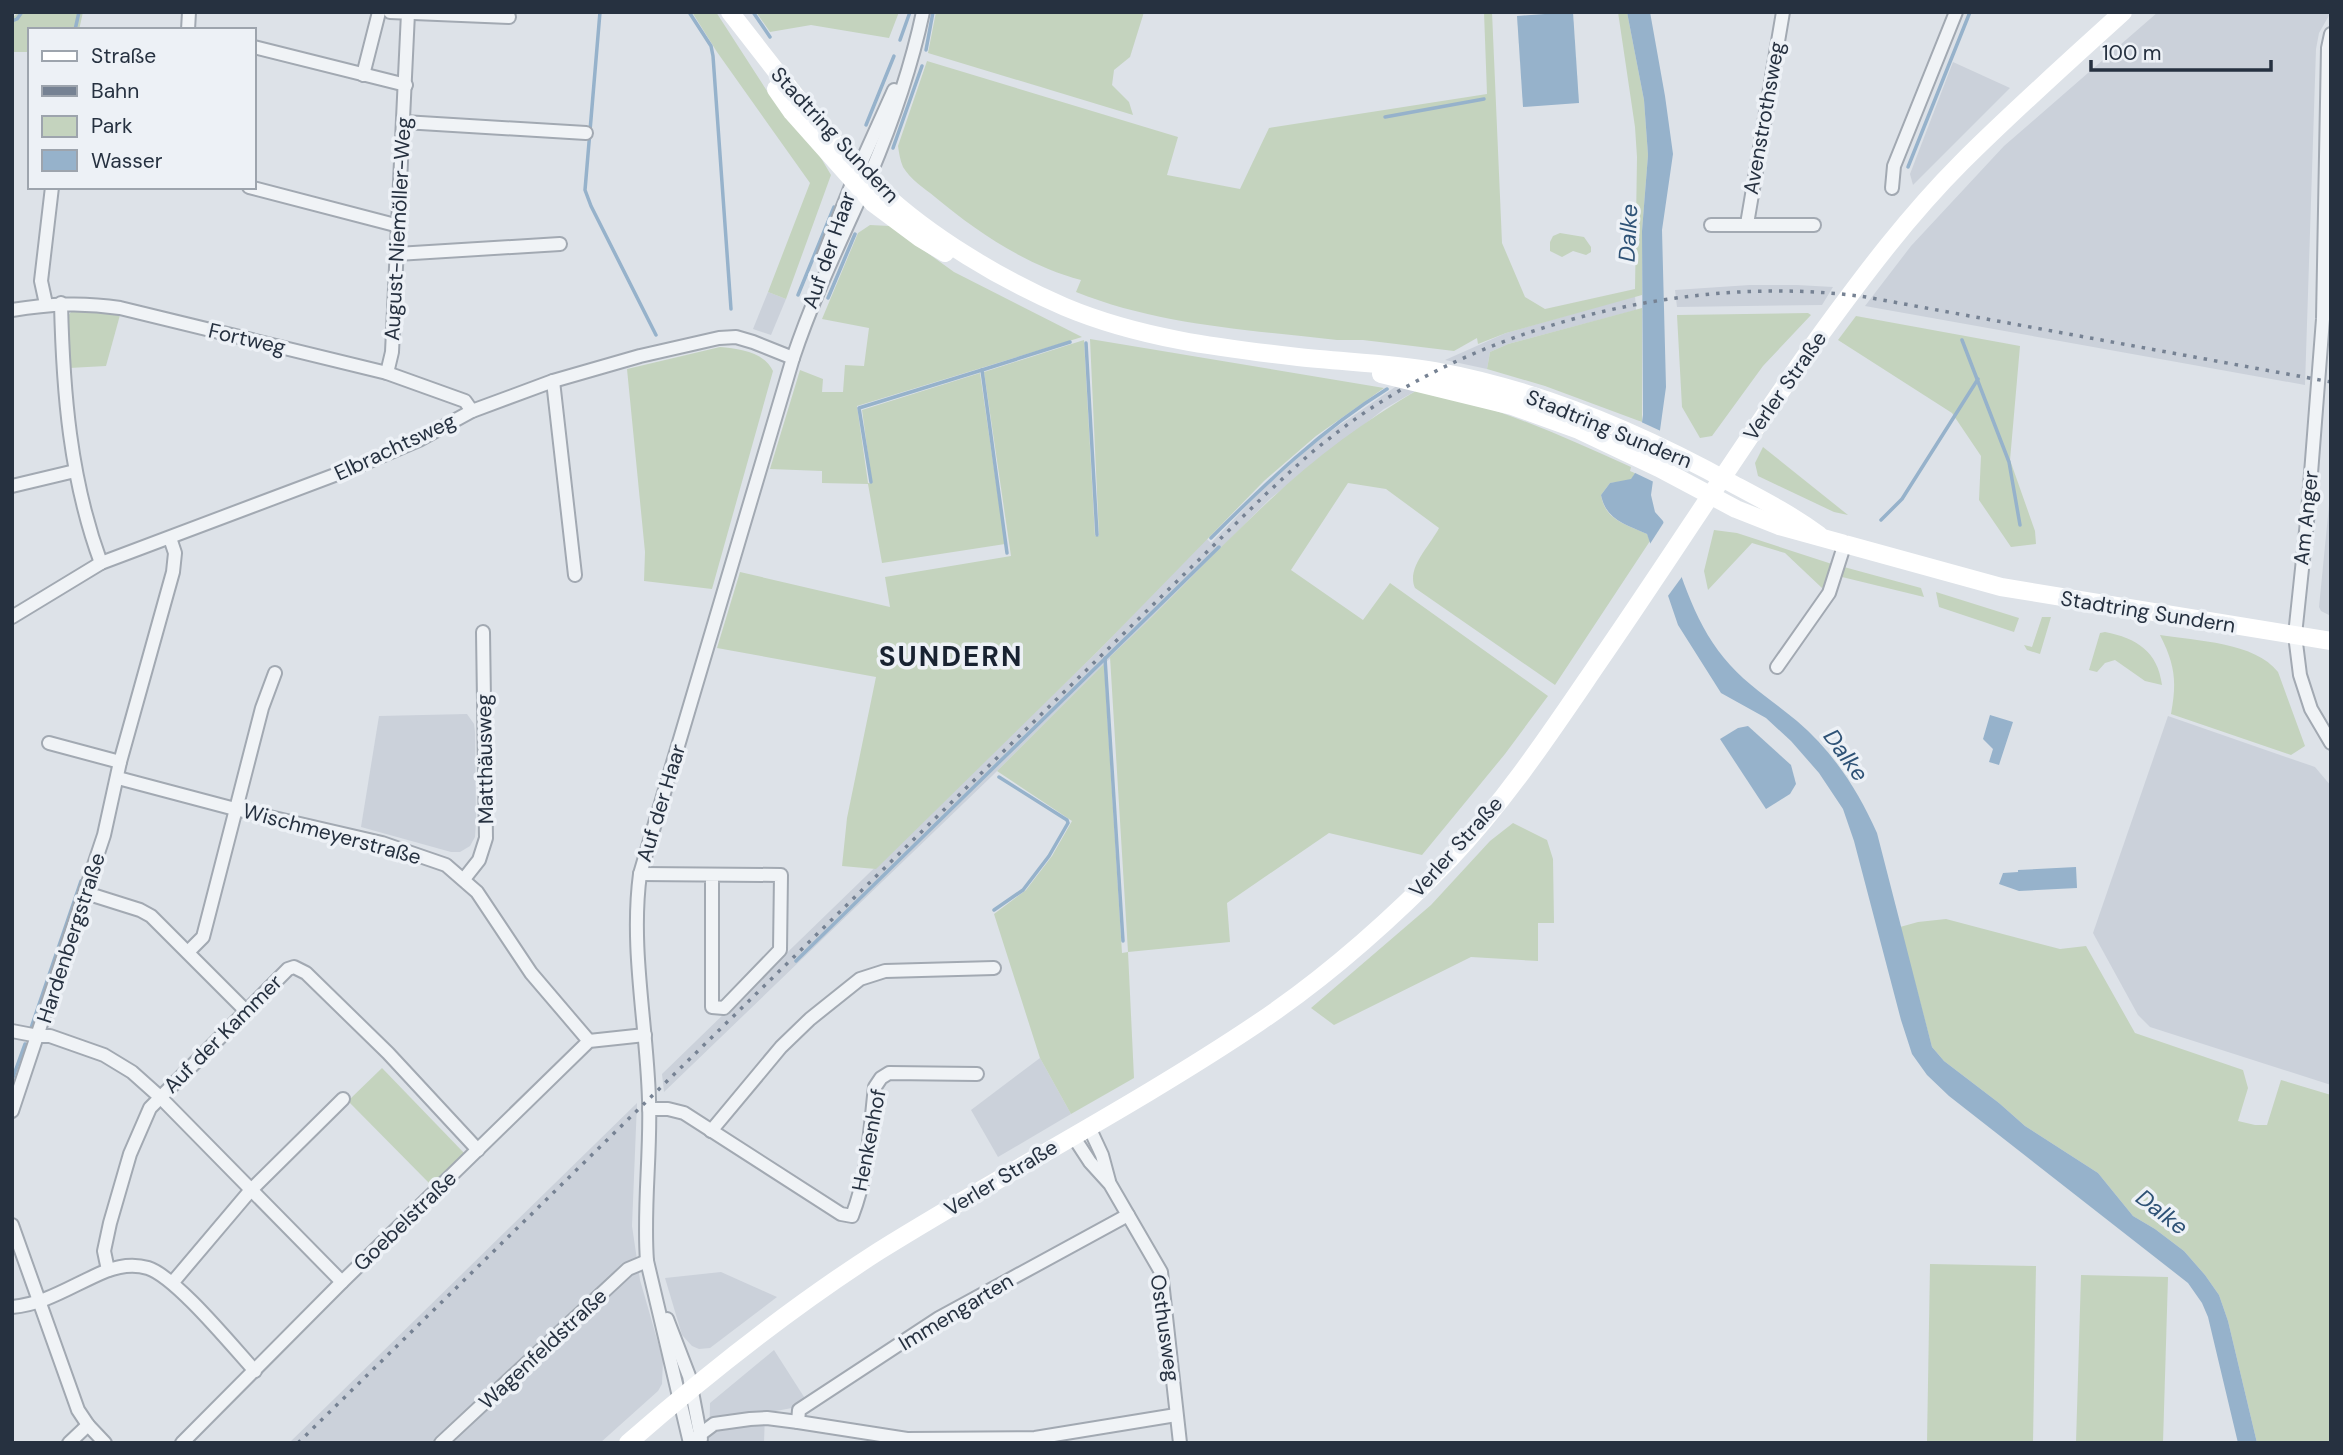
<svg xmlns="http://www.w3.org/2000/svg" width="2343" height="1455" font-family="'DM Sans',sans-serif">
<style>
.built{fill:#cbd1da}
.green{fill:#c4d3be}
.water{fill:#96b2cb}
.pier{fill:#dde2e8}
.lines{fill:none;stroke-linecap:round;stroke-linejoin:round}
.stream{stroke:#96b2cb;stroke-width:3.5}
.street-casing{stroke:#a2a9b2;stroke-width:16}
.street{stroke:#f0f3f6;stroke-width:12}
.secondary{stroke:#fff;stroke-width:18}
.rail{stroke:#768293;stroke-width:3.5;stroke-dasharray:3.5 7;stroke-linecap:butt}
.labels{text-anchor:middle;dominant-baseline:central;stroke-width:7;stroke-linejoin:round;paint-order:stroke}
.street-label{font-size:21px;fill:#263140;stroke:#edf1f6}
.water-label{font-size:23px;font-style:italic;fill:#2e5276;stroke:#edf1f6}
.district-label{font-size:28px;font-weight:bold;letter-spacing:2px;fill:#182230;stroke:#edf1f6}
</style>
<rect width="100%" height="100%" fill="#dde2e8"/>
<!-- built -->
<g class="built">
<path d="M2158 12H2331L2319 33 2316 49 2305 385 1865 306 1911 246 2004 146Z"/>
<path d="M1953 62 2010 88 1913 185 1910 174Z"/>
<path d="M1750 285H1797L1833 287 1822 305 1677 307 1675 290Z"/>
<path d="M768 292 786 299 771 335 753 329Z"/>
<path d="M1635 296 1636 310 1508 344 1490 352 1487 369 1445 360 1506 333Z"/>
<path d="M1401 383 1419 389 1384 409 1271 498 992 776 664 1092 662 1074 1101 648 1206 538 1211 543 1262 490 1319 439Z"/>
<path d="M2331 485V616L2321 611 2319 607Z"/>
<path d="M467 714 474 724 475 732 476 821 475 837 470 846 460 852H451L361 827 379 716Z"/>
<path d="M2168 716 2315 767 2331 786V1085L2150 1027 2138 1015 2093 933Z"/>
<path d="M1040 1058 1071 1114 998 1157 971 1110Z"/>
<path d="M637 1103 632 1226 640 1280 663 1360 662 1384 658 1391 600 1443H289Z"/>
<path d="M721 1272 777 1297 710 1348 699 1349 692 1346 682 1335 665 1278Z"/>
<path d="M774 1350 806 1400 792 1408 765 1413 764 1443H709L710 1403Z"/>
</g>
<!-- green -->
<g class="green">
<path d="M19 12H83L79 30H30V52H12V18Z"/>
<path d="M692 12H716L769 94 818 153 831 175 786 299 768 292 810 183 717 52Z"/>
<path d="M756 12H899L889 38 811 25 770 32Z"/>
<path d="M936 12H1144L1130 57 1114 70 1112 85 1129 102 1133 115 928 53Z"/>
<path d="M1484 12H1492L1502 243 1525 297 1545 309 1635 289 1637 157 1635 127 1618 12H1627L1644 100 1648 155 1642 231V295L1506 333 1478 344 1477 338 1454 351 1363 340H1337C1249 330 1158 325 1076 292L1081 280C1027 266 977 232 935 197 924 188 910 179 903 167 900 160 899 153 898 146L927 61 1178 137 1167 175 1240 189 1269 128 1487 94Z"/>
<path d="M870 225 890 226 954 272 1082 337 857 406 868 483H872L862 410 980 373 1005 544 882 563 868 484 822 483V471L770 469 800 370 823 379 822 392H843L845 365 864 366 869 328 822 319 858 233Z"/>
<path d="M1560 233 1584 237 1591 247V252L1586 255 1573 251 1562 257 1550 251V242L1553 236Z"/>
<path d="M1642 308V422L1545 386 1487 369 1490 352 1508 344Z"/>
<path d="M79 309 120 315 106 366 69 368 68 316 71 312Z"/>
<path d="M1808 313 1811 315 1763 366 1712 436 1700 438 1682 407 1677 315Z"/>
<path d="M1856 316 2020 346 2010 460 2035 531 2036 544 2011 547 1979 500 1981 456 1952 413 1838 340Z"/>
<path d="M1090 339 1384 388 1316 436 1264 481 1101 648 876 869 842 866 847 818 876 677 717 648 740 572 890 607 885 577 1011 556 984 372 1084 340 1095 536H1099Z"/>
<path d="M720 347C740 349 764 352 773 371L712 589 644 581 645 552 627 369Z"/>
<path d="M1419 389C1494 405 1562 436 1631 467L1630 471 1635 473 1631 480 1610 483 1601 495C1605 520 1625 524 1647 534L1650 541 1555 685 1415 588C1406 568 1430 546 1439 528L1386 489 1348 483 1291 570 1363 620 1390 583 1548 696 1505 754 1422 855 1329 833 1227 903 1230 942 1128 952 1134 1078 1071 1114 1040 1058 994 914 1026 890 1052 856 1072 821 997 771 1104 664 1122 953 1128 952 1110 657C1165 606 1215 551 1270 500 1315 457 1366 420 1419 389Z"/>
<path d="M1763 447 1848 515 1834 512 1758 476 1755 463Z"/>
<path d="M1714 530 1737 533 1835 565 1822 588 1785 553 1752 543 1708 590 1704 571Z"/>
<path d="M1844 567 1921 588 1924 597 1842 577Z"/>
<path d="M1936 592 2019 618 2014 632 1939 607Z"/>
<path d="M2042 617H2051L2040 654 2027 650 2024 645 2032 647Z"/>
<path d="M2105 632C2137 638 2158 652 2162 685L2145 681 2115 660 2105 663 2097 672 2089 670 2100 633Z"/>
<path d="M2160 635C2196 641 2255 642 2278 672L2305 746 2291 755 2171 714C2177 681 2175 665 2160 635Z"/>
<path d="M1513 823 1547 840 1553 859 1554 923H1538V961L1471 957 1334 1025 1311 1008 1431 905 1490 841Z"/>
<path d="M1946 919 2060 949 2086 946 2135 1033 2243 1070 2248 1088 2238 1121 2255 1125H2267L2281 1080 2331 1095V1443H2257L2228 1321 2219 1295 2205 1275 2184 1251 2155 1229 2133 1216 2098 1173 2025 1126 1999 1103 1944 1061 1932 1047 1900 927 1918 922Z"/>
<path d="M382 1068 465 1154 432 1186 348 1101Z"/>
<path d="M1930 1264 2036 1266 2033 1443H1927Z"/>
<path d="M2081 1275 2168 1277 2163 1443H2076Z"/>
</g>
<!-- water -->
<g class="water">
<path d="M1573 12 1579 103 1523 107 1517 16Z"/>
<path d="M1627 12H1650L1665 96 1673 154 1662 230 1666 387 1651 495 1655 512 1663 521C1679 568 1692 619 1724 658 1744 683 1772 700 1797 721 1833 752 1858 790 1877 833L1932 1047 1944 1061 1999 1103 2025 1126 2098 1173 2133 1216 2155 1229 2184 1251 2205 1275 2219 1295 2228 1321 2257 1443H2238L2208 1317 2202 1303 2188 1283 1949 1096 1927 1075 1912 1054 1901 1020 1854 841 1843 809 1819 773 1791 741 1766 718 1721 693 1678 625 1647 534C1625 524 1606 520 1601 495L1610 483 1631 479 1635 473 1643 415 1642 231 1648 155 1644 100Z"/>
<path d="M1990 715 2013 722 1999 765 1989 762 1993 749 1983 739Z"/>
<path d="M1748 726 1791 765 1796 784 1790 794 1766 809 1720 739 1738 728Z"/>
<path d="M2076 867 2077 888 2019 891 1999 884 2003 873 2018 872V870Z"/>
</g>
<!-- pier -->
<g class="pier">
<path d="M1639 421 1663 432 1656 483 1631 471Z"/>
<path d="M1666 519 1684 574 1665 600 1648 547Z"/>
</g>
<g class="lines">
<!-- stream -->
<g class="stream">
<path d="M600 12 585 190 591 206 656 335"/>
<path d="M689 12 711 46 713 56 731 309"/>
<path d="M753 12 770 37"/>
<path d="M12 21 17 19 22 12"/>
<path d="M75 30 79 12"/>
<path d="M900 40 910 12"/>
<path d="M926 50 933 12"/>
<path d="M1385 117 1484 99"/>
<path d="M866 125 894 56"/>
<path d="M893 148 922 66"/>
<path d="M1908 167 1970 12"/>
<path d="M798 295 834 207"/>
<path d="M828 298 855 234"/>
<path d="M1962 340 2009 462 2020 525"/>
<path d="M1086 343 1097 535"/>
<path d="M871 482 859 408 982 370"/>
<path d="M1881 520 1902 499 1978 379"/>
<path d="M1211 538C1266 483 1321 430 1387 389"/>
<path d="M1007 553 982 370 1070 342"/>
<path d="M1105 658 1123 941"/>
<path d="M994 910 1023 890 1049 856 1068 823 1067 820 999 777"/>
<path d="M796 961 1219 547"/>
<path d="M30 1031 81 881"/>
<path d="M12 1080 25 1044"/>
</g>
<!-- street casing -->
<g class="street-casing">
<g id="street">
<path d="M390 12 509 17"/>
<path d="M188 30 189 12"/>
<path d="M2331 34 2328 48 2323 319 2308 512 2295 635 2300 675 2311 709 2331 743"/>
<path d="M254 47 406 85"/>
<path d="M363 75 379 12"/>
<path d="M404 122 586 133"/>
<path d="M249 187 399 226"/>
<path d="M1892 188 1894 166 1956 12"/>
<path d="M1747 224 1783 12"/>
<path d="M1711 225H1814"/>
<path d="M397 254 560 244"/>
<path d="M823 257 853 181 894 90"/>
<path d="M61 303C63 392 70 479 101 563"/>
<path d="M46 304 41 281 52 187"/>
<path d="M12 310C49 304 82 302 120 308L387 373 465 401 472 411"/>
<path d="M387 373 392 352 408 13"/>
<path d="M553 381 575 575"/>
<path d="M12 486 75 471"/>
<path d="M12 617 101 563 356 467 419 440 472 411 553 381 640 356 719 338 736 337 753 342 793 358"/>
<path d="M1777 667 1829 593 1845 543"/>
<path d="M49 743 120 762"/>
<path d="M118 778 235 809 382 843 446 865 477 892 531 973 589 1041"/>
<path d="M640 874 781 875 780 950 724 1008 712 1007V875"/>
<path d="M464 879 479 860 486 838 483 632"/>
<path d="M86 893 140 910 151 916 245 1010"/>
<path d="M188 952 203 937 262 708 275 673"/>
<path d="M12 1031 38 1036H50L104 1055 132 1072 160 1097 342 1282"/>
<path d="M649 1109H668L684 1113 841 1214 852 1216C868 1175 870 1131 875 1087L881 1078 889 1073 977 1074"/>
<path d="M12 1111 104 835 120 762 173 572 175 553 170 538"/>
<path d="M1089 1127 1102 1155 1109 1181"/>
<path d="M711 1131 781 1047 810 1019 860 979 885 971 994 968"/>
<path d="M1073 1136 1090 1162 1110 1184 1161 1272 1180 1443"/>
<path d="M12 1225 78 1410 88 1425 105 1443"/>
<path d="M108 1270 104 1251 110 1223 130 1154 150 1108 288 969 294 967 306 973 388 1053 478 1150"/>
<path d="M173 1282 250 1191 343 1099"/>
<path d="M12 1307C47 1304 74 1284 106 1271 119 1266 135 1264 148 1268 176 1277 233 1347 255 1371"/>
<path d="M667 1319 689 1376 701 1439"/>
<path d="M798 1422 799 1410 939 1318 1128 1215"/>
<path d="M690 1442 714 1424 750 1419 767 1418 798 1422 907 1439 1035 1438 1176 1415"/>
<path d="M69 1443 88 1425"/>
<path d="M182 1443 342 1282 589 1041 645 1035"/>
<path d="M441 1443 628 1269 647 1261"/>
<path d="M690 1443 647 1261C643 1208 651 1154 649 1100 647 1025 630 949 640 874L793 358C814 295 843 236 870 175 892 123 911 68 923 12"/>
</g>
</g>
<!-- street -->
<use href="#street" class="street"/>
<!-- secondary -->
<g class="secondary">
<path d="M730 12C778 73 824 136 880 190 930 237 1002 280 1065 307 1139 338 1219 348 1298 357 1343 362 1390 363 1435 371 1540 390 1641 433 1733 484 1763 500 1792 515 1819 535"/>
<path d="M776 89 792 112 873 203 920 238 945 253"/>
<path d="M1381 374 1512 406 1579 430 1659 468 1736 509 1779 526 2001 587 2331 641"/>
<path d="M628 1443C707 1374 790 1308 879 1251 1004 1173 1136 1105 1258 1023 1328 976 1392 919 1450 859 1506 800 1551 732 1596 666 1672 556 1743 443 1821 334 1864 275 1909 215 1961 163 2013 111 2068 62 2123 12"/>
</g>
<!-- rail -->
<path class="rail" d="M298 1443 1266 494C1287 475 1307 455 1330 438 1470 326 1689 272 1866 297L2331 382"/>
</g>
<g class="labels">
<!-- street labels -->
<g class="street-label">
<text transform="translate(1764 118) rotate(-80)">Avenstrothsweg</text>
<text transform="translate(835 135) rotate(47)">Stadtring Sundern</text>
<text transform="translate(398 229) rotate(-87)">August-Niemöller-Weg</text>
<text transform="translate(829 250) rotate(-71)">Auf der Haar</text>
<text transform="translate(247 339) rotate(13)">Fortweg</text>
<text transform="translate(1785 386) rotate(-55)">Verler Straße</text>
<text transform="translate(1609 429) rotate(22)">Stadtring Sundern</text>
<text transform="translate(395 447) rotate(-25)">Elbrachtsweg</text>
<text transform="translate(2306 518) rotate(-84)">Am Anger</text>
<text transform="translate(2148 612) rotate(9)">Stadtring Sundern</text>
<text transform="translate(485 759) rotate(-91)">Matthäusweg</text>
<text transform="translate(661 803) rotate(-73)">Auf der Haar</text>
<text transform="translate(332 834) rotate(15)">Wischmeyerstraße</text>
<text transform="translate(1456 847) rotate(-48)">Verler Straße</text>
<text transform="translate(71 938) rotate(-72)">Hardenbergstraße</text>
<text transform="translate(223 1034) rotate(-45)">Auf der Kammer</text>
<text transform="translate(869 1140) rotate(-79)">Henkenhof</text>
<text transform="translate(1001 1178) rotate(-31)">Verler Straße</text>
<text transform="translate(405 1221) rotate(-44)">Goebelstraße</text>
<text transform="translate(956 1312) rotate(-31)">Immengarten</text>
<text transform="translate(1165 1328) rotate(82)">Osthusweg</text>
<text transform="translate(543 1349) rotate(-43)">Wagenfeldstraße</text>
</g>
<!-- water labels -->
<g class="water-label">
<text transform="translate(1628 233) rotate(-87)">Dalke</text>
<text transform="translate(1846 755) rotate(54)">Dalke</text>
<text transform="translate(2162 1212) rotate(38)">Dalke</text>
</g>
<!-- district labels -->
<g class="district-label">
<text x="951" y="656">SUNDERN</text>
</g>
</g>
<!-- border -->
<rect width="2343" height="1455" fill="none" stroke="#263140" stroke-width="28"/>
<!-- legend -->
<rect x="28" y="28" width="228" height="161" fill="#edf1f6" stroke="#9da4ad" stroke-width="2"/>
<rect x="42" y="51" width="35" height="10" fill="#ffffff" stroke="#9da4ad" stroke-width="2"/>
<text x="91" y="63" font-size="21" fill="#263140">Straße</text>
<rect x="42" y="86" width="35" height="10" fill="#768293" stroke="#9da4ad" stroke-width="2"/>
<text x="91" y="98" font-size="21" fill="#263140">Bahn</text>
<rect x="42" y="116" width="35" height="21" fill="#c4d3be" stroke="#9da4ad" stroke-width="2"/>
<text x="91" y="133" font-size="21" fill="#263140">Park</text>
<rect x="42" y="150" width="35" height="21" fill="#96b2cb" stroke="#9da4ad" stroke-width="2"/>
<text x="91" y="168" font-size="21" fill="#263140">Wasser</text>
<!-- scale -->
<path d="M2091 60v10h180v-10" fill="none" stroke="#263140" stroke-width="3.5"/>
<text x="2102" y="60" font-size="21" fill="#263140" stroke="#edf1f6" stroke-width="5" paint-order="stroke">100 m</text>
</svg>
